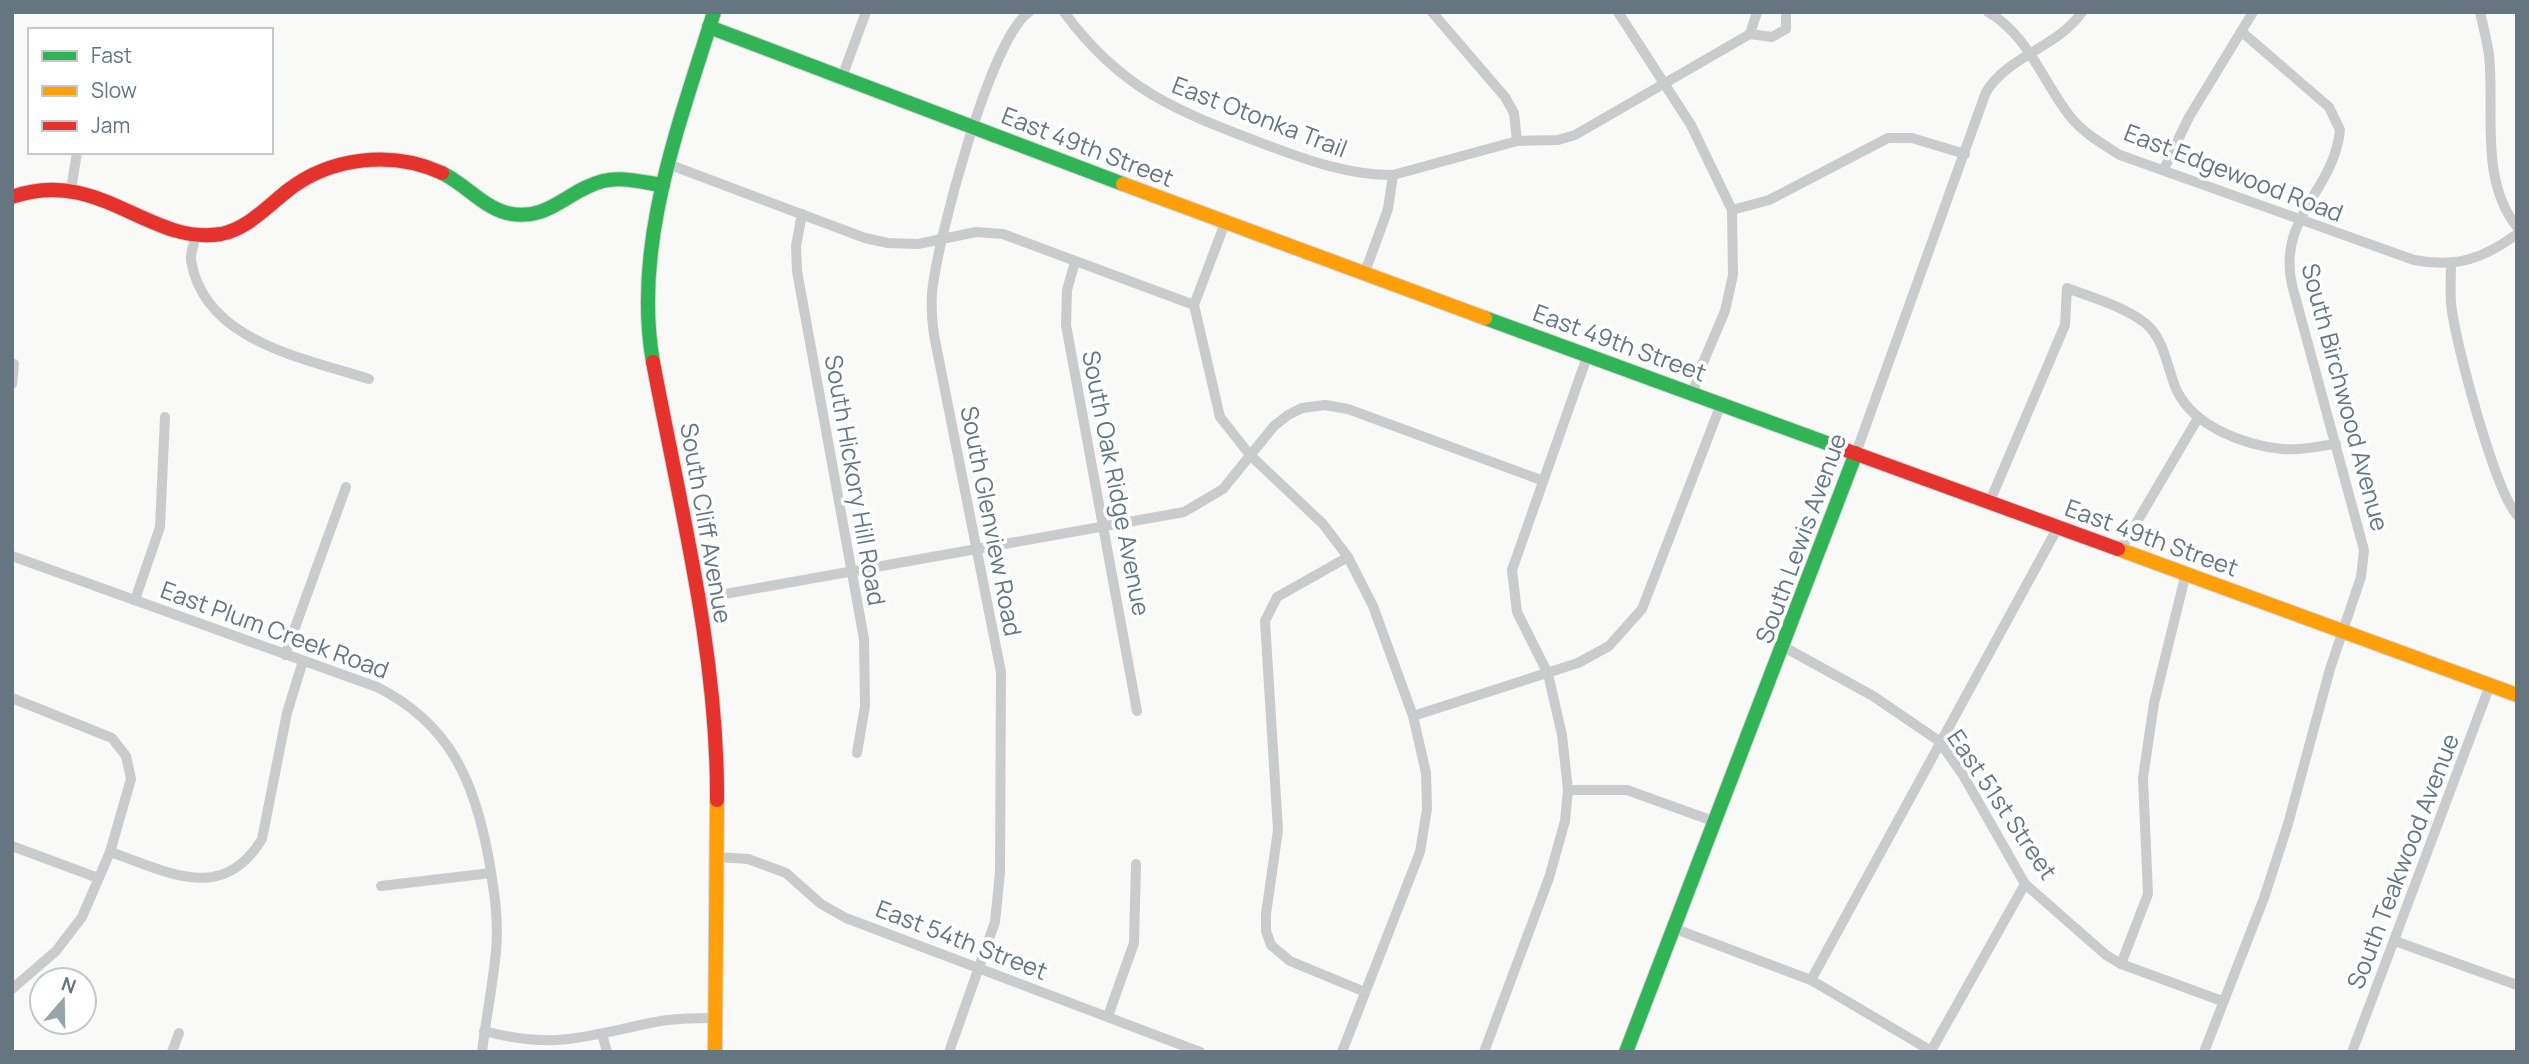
<svg xmlns="http://www.w3.org/2000/svg" width="2529" height="1064" font-family="Manrope,sans-serif">
<style>
.lines{fill:none;stroke-linecap:round;stroke-linejoin:round}
.fast-casing{stroke:#d5d6d6;stroke-width:16}
.slow-casing{stroke:#d5d6d6;stroke-width:16}
.jam-casing{stroke:#d5d6d6;stroke-width:16}
.street{stroke:#cacbcc;stroke-width:10}
.fast{stroke:#30b455;stroke-width:14}
.slow{stroke:#ff9f0a;stroke-width:14}
.jam{stroke:#e5322d;stroke-width:14}
.labels{text-anchor:middle;dominant-baseline:central;stroke-width:7;stroke-linejoin:round;paint-order:stroke}
.street-label{font-size:24px;fill:#667680;stroke:#fff}
</style>
<rect width="100%" height="100%" fill="#f9f9f8"/>
<g class="lines">
<!-- fast casing -->
<g class="fast-casing">
<g id="fast">
<path d="M709 27 1123 184"/>
<path d="M442 173C465 184 483 207 507 213 548 223 567 190 603 181 623 176 644 183 663 185"/>
<path d="M1485 318 1843 449"/>
<path d="M653 362C632 244 680 123 714 12"/>
<path d="M1626 1052 1856 453"/>
</g>
</g>
<!-- slow casing -->
<g class="slow-casing">
<g id="slow">
<path d="M1123 184 1485 318"/>
<path d="M2118 549 2517 695"/>
<path d="M715 1052 717 800"/>
</g>
</g>
<!-- jam casing -->
<g class="jam-casing">
<g id="jam">
<path d="M12 197C99 166 149 246 221 234 247 229 267 207 287 191 330 157 392 150 442 173"/>
<path d="M653 362C680 507 718 653 717 800"/>
<path d="M1843 449 2118 549"/>
</g>
</g>
<!-- street -->
<g class="street">
<path d="M1064 12C1121 90 1177 111 1264 144 1307 160 1347 175 1393 175L1517 141 1558 140 1575 135 1750 34"/>
<path d="M1432 12 1505 97 1514 113 1517 141"/>
<path d="M1618 12 1691 125 1732 210 1733 275 1725 311 1699 372 1693 393"/>
<path d="M1757 12 1750 34 1772 37 1786 29V12"/>
<path d="M1988 12C2028 35 2042 80 2069 115 2083 133 2101 143 2120 155L2414 260C2456 268 2483 259 2517 234"/>
<path d="M2480 12C2483 26 2487 40 2489 55 2495 111 2479 179 2517 227"/>
<path d="M842 77 866 12"/>
<path d="M668 164 865 238 888 243 918 244 976 232 1003 234 1194 305"/>
<path d="M2164 169 2189 117 2253 12"/>
<path d="M71 190 77 152"/>
<path d="M1732 210 1769 200 1888 138H1912L1965 154"/>
<path d="M802 214 796 246 797 271 864 639 865 706 857 753"/>
<path d="M1225 223 1194 305 1220 417 1250 455 1323 524 1348 557 1373 606 1413 716 1426 773 1427 809 1420 852 1342 1052"/>
<path d="M196 234C195 242 190 253 191 260 204 342 305 358 369 379"/>
<path d="M1075 262 1067 290 1066 325 1137 711"/>
<path d="M2451 265C2451 277 2450 290 2451 303 2454 339 2495 491 2517 515"/>
<path d="M1365 272 1388 209 1393 175"/>
<path d="M12 384 14 364"/>
<path d="M1856 453 1986 92C2008 56 2058 47 2082 12"/>
<path d="M1990 501 2065 325 2067 288C2093 298 2123 306 2145 323 2165 339 2167 369 2177 391 2195 427 2244 445 2282 449 2300 451 2318 446 2336 444"/>
<path d="M2121 549 2198 418"/>
<path d="M12 556 377 687C451 724 475 783 489 860 494 890 499 920 496 951 493 984 486 1018 482 1052"/>
<path d="M1348 557 1277 597 1265 621 1278 830 1266 914V931L1271 945 1290 961 1365 992"/>
<path d="M697 599 1184 512 1223 489 1274 426 1288 415 1302 408 1325 405 1348 409 1541 480"/>
<path d="M135 600 160 527 165 417"/>
<path d="M1784 647 1873 696 1939 741 1963 775 2025 884 2106 955 2121 964 2222 1001"/>
<path d="M285 655 346 487"/>
<path d="M12 698 112 738 126 756 131 779 110 852 82 917 56 951 12 989"/>
<path d="M1413 716 1578 663 1609 646 1642 609 1721 404"/>
<path d="M1568 790H1627L1713 821"/>
<path d="M12 846 98 878"/>
<path d="M110 852C167 871 222 905 262 839L287 713 303 661"/>
<path d="M718 857 748 859 786 873 821 904 846 918 1200 1052"/>
<path d="M381 886 491 873"/>
<path d="M1673 928 1811 980 1933 1052"/>
<path d="M2395 941 2517 985"/>
<path d="M2121 964 2148 894 2143 778 2154 703 2186 573"/>
<path d="M1811 980 2058 527"/>
<path d="M1108 1016 1134 943 1136 864"/>
<path d="M484 1031C559 1051 590 1034 661 1021 678 1018 697 1018 715 1018"/>
<path d="M602 1034 607 1052"/>
<path d="M1931 1051 2025 884"/>
<path d="M172 1052 179 1033"/>
<path d="M949 1052 995 922 1000 872 1001 672 934 335C932 321 931 307 932 293 937 241 990 39 1029 12"/>
<path d="M1484 1052 1549 878 1565 821 1568 790 1562 735 1548 674 1517 612 1512 570 1588 354"/>
<path d="M2204 1052 2264 898 2288 824 2330 669 2361 577 2364 550 2292 285C2277 217 2334 191 2340 130L2329 107 2243 33"/>
<path d="M2352 1052 2490 685"/>
</g>
<!-- fast -->
<use href="#fast" class="fast"/>
<!-- slow -->
<use href="#slow" class="slow"/>
<!-- jam -->
<use href="#jam" class="jam"/>
</g>
<g class="labels">
<!-- street labels -->
<g class="street-label">
<text transform="translate(1260 116) rotate(21)">East Otonka Trail</text>
<text transform="translate(1088 146) rotate(21)">East 49th Street</text>
<text transform="translate(2234 172) rotate(21)">East Edgewood Road</text>
<text transform="translate(1620 342) rotate(20)">East 49th Street</text>
<text transform="translate(2346 397) rotate(75)">South Birchwood Avenue</text>
<text transform="translate(856 480) rotate(80)">South Hickory Hill Road</text>
<text transform="translate(1117 483) rotate(79)">South Oak Ridge Avenue</text>
<text transform="translate(992 521) rotate(79)">South Glenview Road</text>
<text transform="translate(707 523) rotate(80)">South Cliff Avenue</text>
<text transform="translate(2152 537) rotate(20)">East 49th Street</text>
<text transform="translate(1800 538) rotate(-70)">South Lewis Avenue</text>
<text transform="translate(275 629) rotate(20)">East Plum Creek Road</text>
<text transform="translate(2003 804) rotate(56)">East 51st Street</text>
<text transform="translate(2402 861) rotate(-69)">South Teakwood Avenue</text>
<text transform="translate(962 939) rotate(21)">East 54th Street</text>
</g>
</g>
<!-- border -->
<rect width="2529" height="1064" fill="none" stroke="#667680" stroke-width="28"/>
<!-- legend -->
<rect x="28" y="28" width="245" height="126" fill="#ffffff" stroke="#c2c8cc" stroke-width="2"/>
<rect x="42" y="51" width="35" height="10" fill="#30b455" stroke="#c2c8cc" stroke-width="2"/>
<text x="91" y="63" font-size="21" fill="#667680">Fast</text>
<rect x="42" y="86" width="35" height="10" fill="#ff9f0a" stroke="#c2c8cc" stroke-width="2"/>
<text x="91" y="98" font-size="21" fill="#667680">Slow</text>
<rect x="42" y="121" width="35" height="10" fill="#e5322d" stroke="#c2c8cc" stroke-width="2"/>
<text x="91" y="133" font-size="21" fill="#667680">Jam</text>
<!-- north arrow -->
<g transform="translate(63 1001) rotate(20)"><circle r="33" fill="#ffffff" stroke="#c2c8cc" stroke-width="2"/>
<path d="M0-5L12 26L0 18L-12 26Z" fill="#99a4aa"/>
<text y="-10" font-size="19" font-weight="bold" text-anchor="middle" fill="#667680">N</text>
</g>
</svg>
